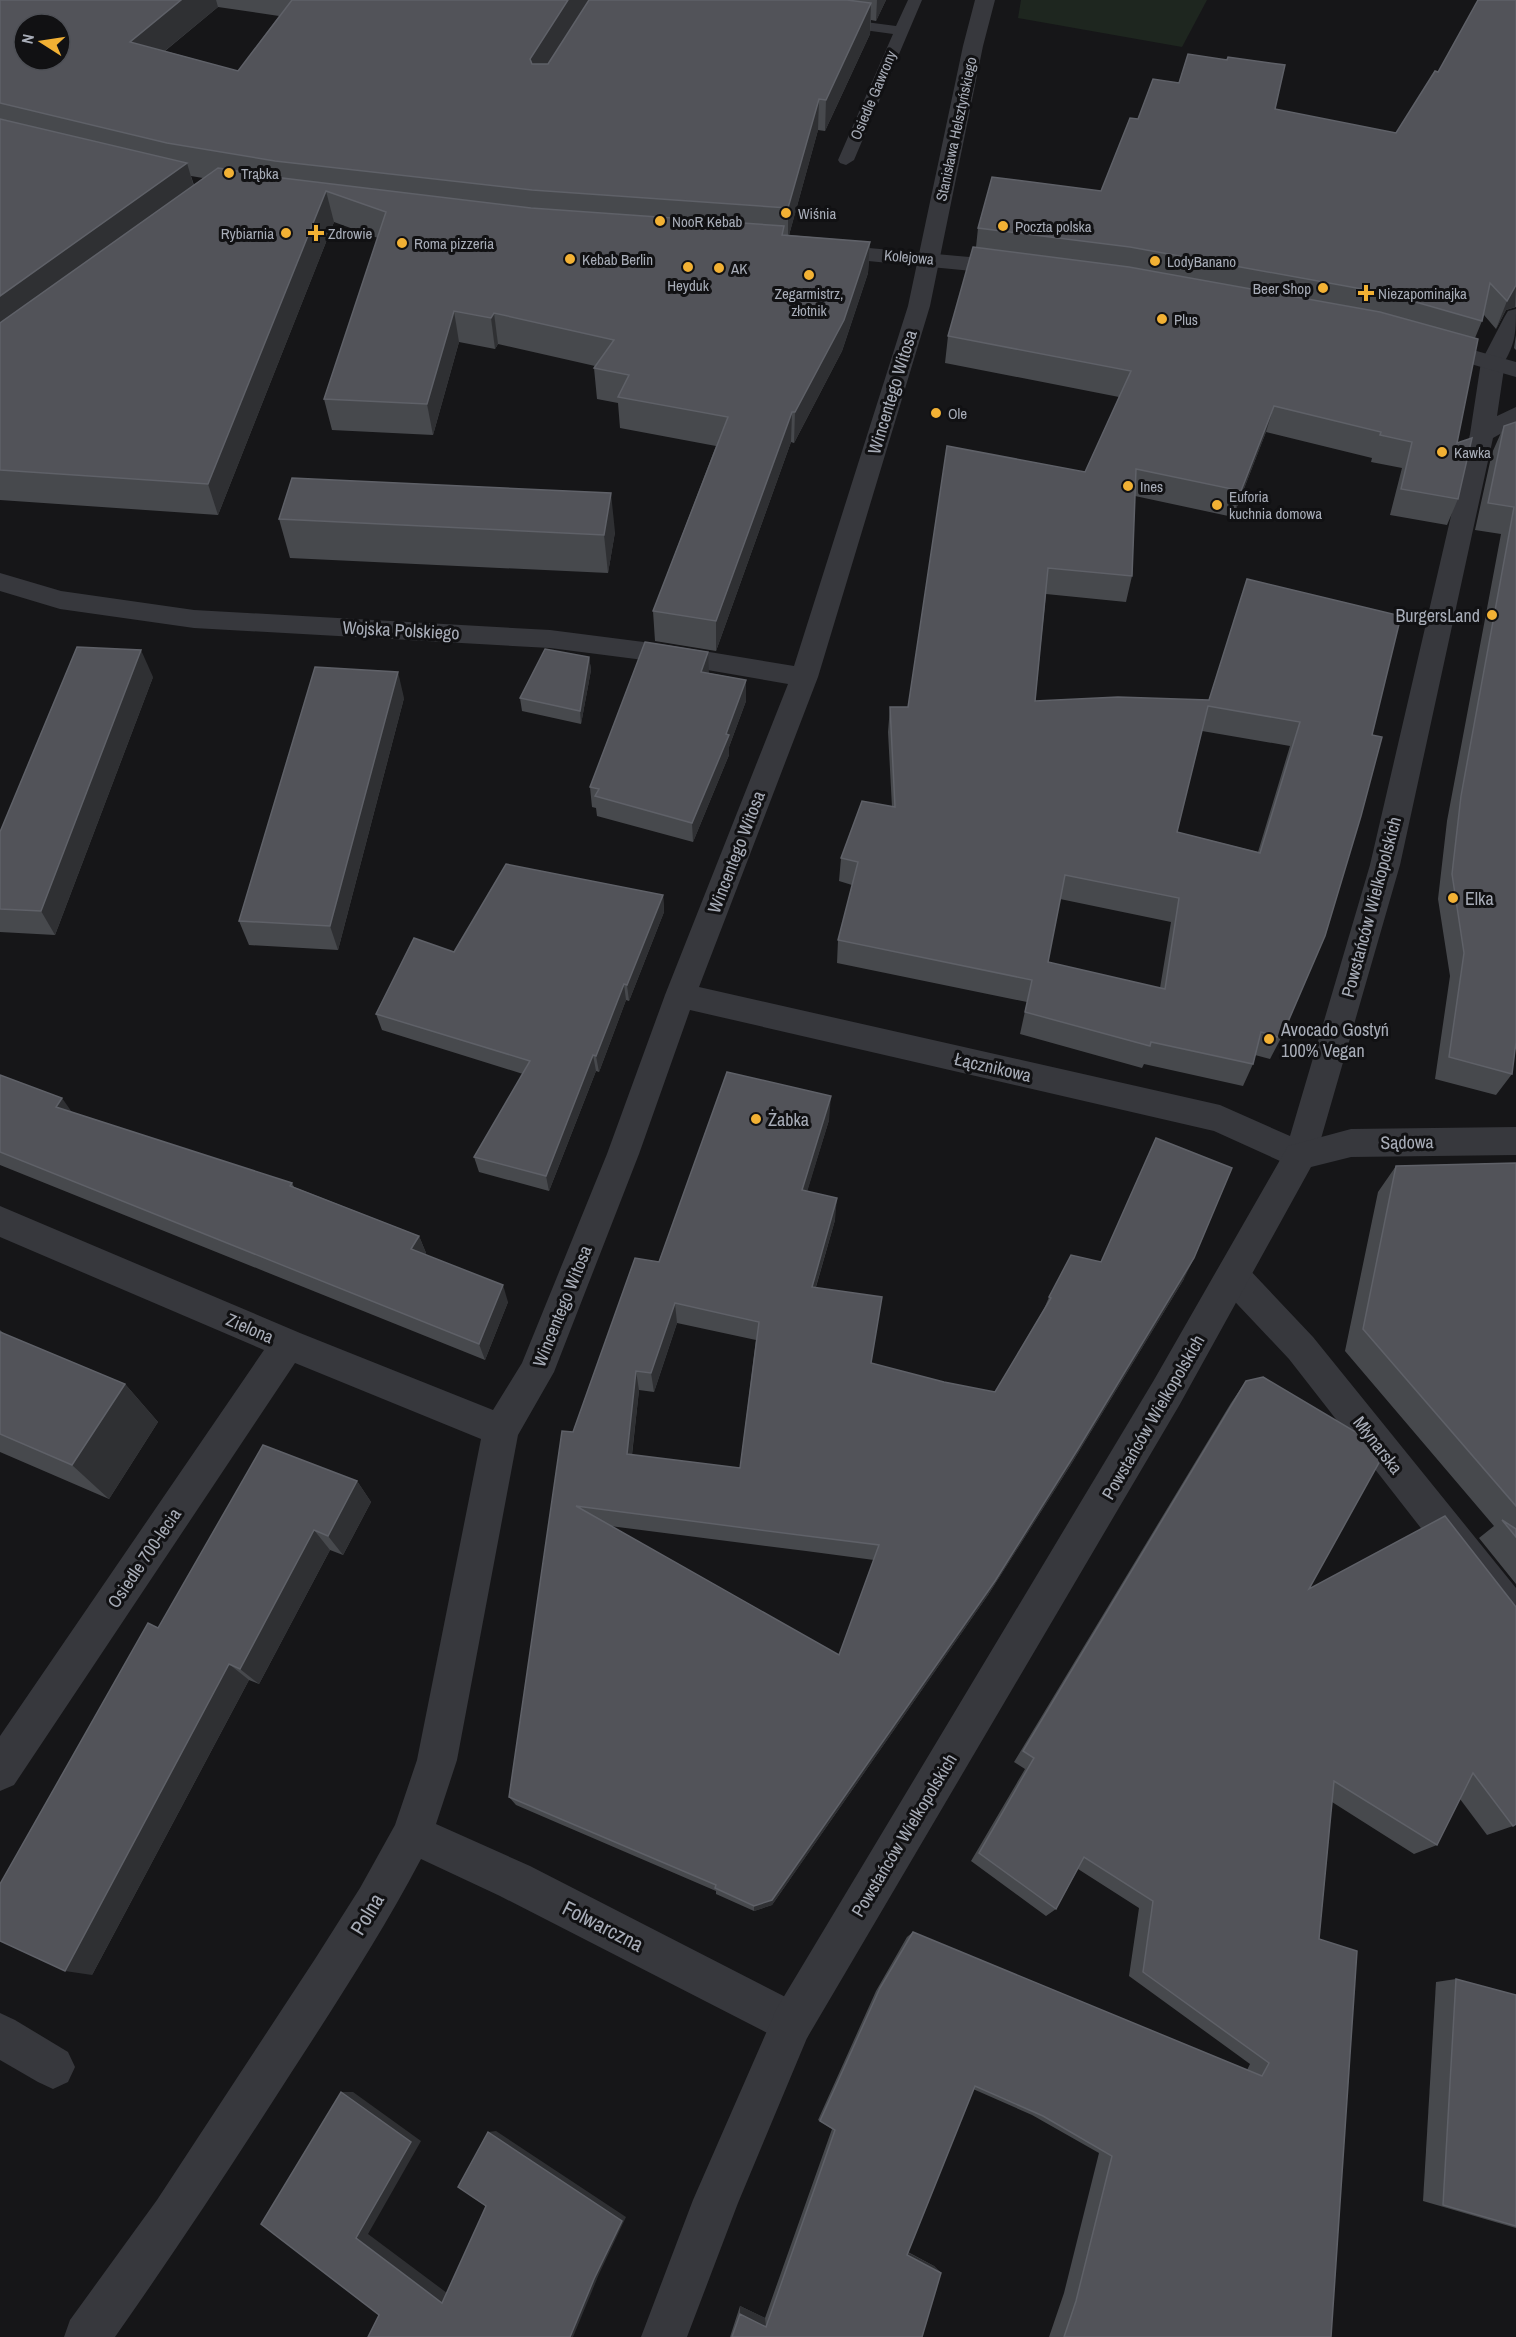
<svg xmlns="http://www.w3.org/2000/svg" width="1516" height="2337" font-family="'Archivo Narrow',sans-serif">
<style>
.green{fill:#1e261f}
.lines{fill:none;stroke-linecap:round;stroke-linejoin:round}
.service{fill:#37383d;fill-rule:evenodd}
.pedestrian{fill:#37383d;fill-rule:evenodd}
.minor{fill:#37383d;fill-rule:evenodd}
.tertiary{fill:#37383d;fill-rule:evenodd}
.wall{fill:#47494d;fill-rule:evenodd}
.shaded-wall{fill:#2f3033}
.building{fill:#525359;stroke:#5f6168;stroke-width:1.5;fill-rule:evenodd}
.poi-dot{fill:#f2b134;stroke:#111113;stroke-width:2}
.labels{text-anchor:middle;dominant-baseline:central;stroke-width:6;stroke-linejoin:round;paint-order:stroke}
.far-street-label{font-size:15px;fill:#a8adb8;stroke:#111113}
.far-poi-label{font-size:15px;fill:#a8adb8;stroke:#111113;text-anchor:start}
.street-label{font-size:18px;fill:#a8adb8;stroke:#111113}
.poi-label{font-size:18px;fill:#a8adb8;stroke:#111113;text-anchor:start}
.near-street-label{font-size:21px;fill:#a8adb8;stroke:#111113}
</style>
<rect width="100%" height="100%" fill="#161618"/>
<!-- green -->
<path class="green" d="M1021 0H1207L1182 47 1018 18Z"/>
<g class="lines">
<!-- service -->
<path class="service" d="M908 0H922L854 160 846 165 840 163 838 160 893 34 835 26 828 22 835 18 896 26Z"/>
<!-- pedestrian -->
<path class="pedestrian" d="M1516 309C1516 334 1515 346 1501 367L1493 369 1485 367 1481 362 1505 316 1508 311Z"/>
<!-- minor -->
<g class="minor">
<path d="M975 0H995L983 46 930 306 818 677 699 987 1220 1105 1290 1136 1370 865 1470 434 1481 362 1485 357 1493 355 1501 357 1505 362 1497 416 1516 407V425L1493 438 1400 865 1316 1156 1312 1166 1300 1170 1214 1131 690 1010 639 1154 554 1372 518 1435 457 1760 436 1824 530 1866 807 2008 814 2023 807 2038 792 2045 777 2038 500 1896 421 1859C382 1933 337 2002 291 2073 234 2162 176 2250 115 2337H64L70 2320 157 2200 315 1959 360 1888 395 1825 417 1760 481 1439 295 1363 14 1785 0 1791V1736L264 1350 0 1237V1206L300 1333 493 1410 522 1363 607 1154 665 995 788 684 667 663 550 648 194 628 60 609 0 591V573L61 591 194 610 550 630 667 645 794 666 908 306 963 46Z"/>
<path d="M1234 1262 1246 1266 1313 1337 1516 1588V1637L1502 1632 1289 1359 1222 1288 1217 1277 1222 1266Z"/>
<path d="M0 2013 15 2020 68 2052 75 2067 68 2082 53 2089 38 2082 0 2060Z"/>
</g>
<!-- tertiary -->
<g class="tertiary">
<path d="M824 244 1014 261 1022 263 1025 268 1022 273 1014 275 816 256 813 251 816 246Z"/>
<path d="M1430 338 1516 362V377L1422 350 1418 345 1422 340Z"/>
<path d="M1516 1127V1155L1351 1157 1311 1167 1180 1404 807 2038 738 2203 687 2337H641L693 2200 777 2008 1154 1380 1288 1146 1351 1129Z"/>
</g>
</g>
<!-- wall -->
<g class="wall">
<path d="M0 0H886L876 21 871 20 870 34 825 131 818 130 789 235 870 242 868 273 842 351 794 443 791 442 716 651 655 641 653 611 716 446 620 428 618 403 597 399 594 368 595 366 498 344 495 349 459 342 433 435 332 430 324 399 378 238 334 222 218 515 0 500ZM218 7 279 16 238 71 165 51ZM191 176 203 178 194 185Z"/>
<path d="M1516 0V307L1506 310 1496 329 1484 315 1482 321 1475 338 1457 443 1458 499 1447 525 1390 515 1402 468 1371 462 1372 458 1266 432 1233 517 1135 496 1132 576 1126 602 1046 594 1035 701 1209 700 1401 616 1281 1038 1270 1059 1255 1055 1253 1064 1243 1086 1144 1064 1142 1068 1020 1034 1027 1002 837 963 838 940 852 885 839 881 841 858 892 807 888 732 890 707H908L1085 472 1119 397 945 363 948 336 976 247 978 228 1101 191 1138 119 1275 109 1396 133 1438 72ZM1202 731 1290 746 1258 852 1177 832ZM1060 899 1171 922 1160 988 1048 962Z"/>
<path d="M1516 335V350L1514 348Z"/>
<path d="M1516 422V1049H1515L1512 1074 1496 1095 1435 1079 1450 976 1438 899 1447 821 1501 534 1475 530 1492 453 1504 426Z"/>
<path d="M279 519 615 532 608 573 290 558Z"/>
<path d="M589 657 591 670 581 724 522 711 520 698Z"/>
<path d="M709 673 746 680V701L729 747V755L693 842 597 816 596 808 592 807 590 787Z"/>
<path d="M153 677 55 935 0 932V832Z"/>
<path d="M404 698 338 950 249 945 239 921Z"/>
<path d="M663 895 664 912 629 1001 626 1000 599 1072 596 1071 549 1191 479 1172 474 1157 523 1074 382 1030 376 1014 454 952Z"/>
<path d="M0 1075 72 1112 292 1183 294 1187 419 1236 426 1253 425 1254 508 1302 485 1360 0 1165Z"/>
<path d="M829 1120 807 1191 835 1220 816 1287 871 1363 944 1382 995 1392 1044 1309 1049 1297 1101 1262 1184 1279 1070 1466 988 1595 772 1905 754 1911 716 1894V1891L516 1805 509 1797 573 1432 659 1262ZM677 1323 756 1340 740 1468 632 1455 639 1390 654 1392ZM610 1526 806 1551 874 1560 839 1655Z"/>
<path d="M1516 1163V1584L1479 1538 1494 1526 1345 1351 1378 1192 1396 1166Z"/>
<path d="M0 1330 4 1334 125 1384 158 1422 109 1499 0 1452Z"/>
<path d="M1246 1381 1309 1589 1445 1516 1513 1826 1487 1835 1460 1799 1437 1845 1414 1854 1332 1802 1319 1939 1331 2337H1049L1064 2293 1099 2153 1032 2115 973 2089 908 2252 934 2266 941 2273 922 2337H730L740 2306 765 2318 832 2129 818 2120 876 1991 907 1937 913 1932 1247 2070 1250 2064 1129 1976 1139 1908 1078 1869 1056 1909 1046 1916 971 1861 1025 1769 1014 1762 1231 1403Z"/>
<path d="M357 1481 371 1502 343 1555 330 1550 259 1684 249 1680 92 1975 158 1628Z"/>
<path d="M1456 1979 1516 1995V2228L1423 2201 1436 1982Z"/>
</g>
<!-- shaded-wall -->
<g class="shaded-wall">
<path d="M181 0H216L218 7 139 72 130 42Z"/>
<path d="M568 0H590L533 90 530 59Z"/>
<path d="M877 0H886L876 21Z"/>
<path d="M871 3 870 34 825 131 826 100Z"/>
<path d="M819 99 818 130 788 239V208Z"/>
<path d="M187 163 196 194 0 336V296Z"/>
<path d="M326 191 334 222 218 515 208 484Z"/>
<path d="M870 242 868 273 842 351 794 443 795 412Z"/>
<path d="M1516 285 1515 307 1506 310 1496 329 1507 301Z"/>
<path d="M454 311 459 342 433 435 427 404Z"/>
<path d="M494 313 498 344 495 349 491 318Z"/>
<path d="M1274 406 1266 432 1233 517 1241 491Z"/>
<path d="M792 412 791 442 716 651V621Z"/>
<path d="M611 493 615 532 608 573 604 535Z"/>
<path d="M141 650 153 677 55 935 41 911Z"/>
<path d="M708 652 709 673 702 692 701 672Z"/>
<path d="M589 657 591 670 581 724 580 711Z"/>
<path d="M398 672 404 698 338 950 330 926Z"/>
<path d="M746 680V701L729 747V755L693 842 692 823Z"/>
<path d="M663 895 664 912 629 1001 627 985Z"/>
<path d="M624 984 626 1000 599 1072 596 1056Z"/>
<path d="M593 1055 596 1071 549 1191 546 1176Z"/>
<path d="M831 1096 829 1120 801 1212 802 1190Z"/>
<path d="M62 1098 76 1118 56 1107Z"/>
<path d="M837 1198 835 1220 810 1307 812 1287Z"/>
<path d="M419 1236 426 1253 418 1266 411 1249Z"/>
<path d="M1194 1258 1184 1279 1070 1466 988 1595 772 1905 754 1911V1906Z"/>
<path d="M503 1285 508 1302 485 1360 479 1344Z"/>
<path d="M675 1303 677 1323 654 1392 651 1373Z"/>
<path d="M636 1371 639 1390 630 1471 627 1454Z"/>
<path d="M125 1384 158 1422 109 1499 72 1465Z"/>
<path d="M357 1481 371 1502 343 1555 328 1536Z"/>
<path d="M314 1530 330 1550 259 1684 240 1669Z"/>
<path d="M229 1664 249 1680 92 1975 65 1971Z"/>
<path d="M341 2092H353L421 2141 368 2234 451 2296 442 2303 356 2238Z"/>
<path d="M496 2131 626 2217 599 2274 573 2337H570L488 2132Z"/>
<path d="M901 2249 934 2266 941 2273 907 2255Z"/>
<path d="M740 2306 765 2318 766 2327 740 2314Z"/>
</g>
<!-- building -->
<g class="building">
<path d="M0 0H181L130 42 238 71 292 0H568L530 59 532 64H548L589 0H847L871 3 826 100 819 99 788 208 532 190 275 161 167 143 0 103ZM24 24H60V60H24Z"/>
<path d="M1478 0H1516V285L1507 301 1490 283 1482 321 1384 293 1130 247 978 228 992 177 1101 191 1130 118 1138 119 1153 79 1179 83 1188 54 1227 60 1228 57 1285 65 1275 109 1396 133 1435 71 1438 72Z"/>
<path d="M0 119 187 163 0 296Z"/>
<path d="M218 168 274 177 531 208 784 226 782 235 870 242 844 320 795 412H792L716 621 653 611 728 417 618 397 629 375 594 368 614 340 494 313 491 318 454 311 427 404 324 399 386 212 326 191 208 484 0 470V323Z"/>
<path d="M973 247 1129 267 1380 312 1478 339 1457 443 1472 438 1458 499 1401 489 1412 442 1380 435 1381 432 1274 406 1241 491 1136 469 1132 576 1048 568 1035 701 1118 697 1209 700 1247 579 1401 616 1372 735 1382 737 1361 816 1325 936 1281 1038 1261 1032 1253 1064 1151 1042 1150 1046 1025 1012 1032 980 838 940 858 862 841 858 862 801 895 807 890 707H908L947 446 1085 472 1131 371 948 336ZM1208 706 1300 722 1260 853 1177 832ZM1065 875 1179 898 1165 989 1048 962Z"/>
<path d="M1516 422V1042L1512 1074 1449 1057 1464 953 1452 874 1461 796 1514 507 1488 503 1504 426Z"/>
<path d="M292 478 611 493 604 535 279 519Z"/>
<path d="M645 642 708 652 701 672 746 680 726 734 729 735 692 823 595 796 599 789 590 787Z"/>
<path d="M77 647 141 650 41 911 0 909V832Z"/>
<path d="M545 649 589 657 580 711 520 698Z"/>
<path d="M315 667 398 672 330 926 239 921Z"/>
<path d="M506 864 663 895 627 985 624 984 596 1056 593 1055 546 1176 474 1157 530 1061 376 1014 414 938 454 952Z"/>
<path d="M727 1072 831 1096 802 1190 837 1198 812 1287 882 1297 871 1363 944 1382 995 1392 1051 1298 1049 1297 1071 1255 1101 1262 1156 1138 1232 1168 1194 1258 1078 1449 995 1581 772 1900 754 1906 715 1888 716 1885 509 1797 562 1431 573 1432 635 1258 659 1262ZM675 1303 759 1322 740 1468 627 1454 636 1371 651 1373ZM576 1506 807 1536 879 1545 839 1655Z"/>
<path d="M0 1075 62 1098 56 1107 292 1183 290 1186 419 1236 411 1249 503 1285 479 1344 0 1152Z"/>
<path d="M1516 1163V1506L1363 1329 1396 1166Z"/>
<path d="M0 1332 125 1384 72 1465 0 1434Z"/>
<path d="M1263 1377 1386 1450 1309 1589 1445 1516 1516 1607V1824L1513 1826 1473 1773 1437 1845 1334 1781 1319 1939 1357 1951 1331 2337H1064L1076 2301 1112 2156 1043 2116 975 2086 907 2255 941 2273 922 2337H732L740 2314 766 2327 835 2130 820 2121 880 1988 913 1932 1262 2076 1269 2063 1143 1972 1153 1901 1084 1857 1056 1909 979 1853 1034 1758 1023 1751 1246 1381Z"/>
<path d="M263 1445 357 1481 328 1536 314 1530 240 1669 229 1664 65 1971 0 1941V1884L148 1623 158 1628Z"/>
<path d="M1502 1520 1516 1529V1537Z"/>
<path d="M1456 1979 1516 1995V2226L1443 2205Z"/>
<path d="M341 2092 411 2142 356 2238 442 2303 486 2206 458 2187 488 2132 622 2221 594 2279 570 2337H368L379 2315 261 2224Z"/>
</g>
<!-- markers -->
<g class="poi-dot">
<circle cx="229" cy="173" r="6"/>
<circle cx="786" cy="213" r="6"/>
<circle cx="660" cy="221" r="6"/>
<circle cx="1003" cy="226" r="6"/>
<circle cx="286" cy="233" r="6"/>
<path d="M313 224h6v6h6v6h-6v6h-6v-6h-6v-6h6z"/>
<circle cx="402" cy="243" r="6"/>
<circle cx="570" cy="259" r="6"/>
<circle cx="1155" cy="261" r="6"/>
<circle cx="688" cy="267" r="6"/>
<circle cx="719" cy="268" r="6"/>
<circle cx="809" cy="275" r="6"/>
<circle cx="1323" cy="288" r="6"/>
<path d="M1363 284h6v6h6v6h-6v6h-6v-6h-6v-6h6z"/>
<circle cx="1162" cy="319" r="6"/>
<circle cx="936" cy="413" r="6"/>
<circle cx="1442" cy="452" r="6"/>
<circle cx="1128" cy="486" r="6"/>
<circle cx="1217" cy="505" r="6"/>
<circle cx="1492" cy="615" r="6"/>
<circle cx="1453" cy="898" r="6"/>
<circle cx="1269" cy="1039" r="6"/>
<circle cx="756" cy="1119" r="6"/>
</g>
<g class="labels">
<!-- far-street labels -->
<g class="far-street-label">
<text transform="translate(873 95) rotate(-67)">Osiedle Gawrony</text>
<text transform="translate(956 129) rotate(-78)">Stanisława Helsztyńskiego</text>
<text transform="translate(909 257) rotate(5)">Kolejowa</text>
</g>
<!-- far-poi labels -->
<g class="far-poi-label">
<text x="241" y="173">Trąbka</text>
<text x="798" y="213">Wiśnia</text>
<text x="672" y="221">NooR Kebab</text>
<text x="1015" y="226">Poczta polska</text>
<text x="274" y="233" text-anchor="end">Rybiarnia</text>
<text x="328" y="233">Zdrowie</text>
<text x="414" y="243">Roma pizzeria</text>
<text x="582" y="259">Kebab Berlin</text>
<text x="1167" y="261">LodyBanano</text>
<text x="731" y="268">AK</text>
<text x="688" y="285" text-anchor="middle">Heyduk</text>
<text x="1311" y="288" text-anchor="end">Beer Shop</text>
<text x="809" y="293" text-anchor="middle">Zegarmistrz,<tspan x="809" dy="17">złotnik</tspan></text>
<text x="1378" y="293">Niezapominajka</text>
<text x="1174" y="319">Plus</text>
<text x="948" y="413">Ole</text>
<text x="1454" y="452">Kawka</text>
<text x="1140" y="486">Ines</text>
<text x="1229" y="496">Euforia<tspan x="1229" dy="17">kuchnia domowa</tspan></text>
</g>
<!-- street labels -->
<g class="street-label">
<text transform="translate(892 392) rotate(-73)">Wincentego Witosa</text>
<text transform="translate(401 630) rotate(3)">Wojska Polskiego</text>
<text transform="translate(736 852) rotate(-69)">Wincentego Witosa</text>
<text transform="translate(1371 907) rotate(-75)">Powstańców Wielkopolskich</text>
<text transform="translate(993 1067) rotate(13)">Łącznikowa</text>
<text transform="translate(1407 1142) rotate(-1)">Sądowa</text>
<text transform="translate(562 1306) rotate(-68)">Wincentego Witosa</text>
<text transform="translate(250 1328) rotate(23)">Zielona</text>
<text transform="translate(1153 1417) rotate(-60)">Powstańców Wielkopolskich</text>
<text transform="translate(1378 1445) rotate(52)">Młynarska</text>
<text transform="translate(144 1558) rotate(-56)">Osiedle 700-lecia</text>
<text transform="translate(904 1835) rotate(-59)">Powstańców Wielkopolskich</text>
</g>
<!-- poi labels -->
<g class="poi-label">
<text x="1480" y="615" text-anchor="end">BurgersLand</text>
<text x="1465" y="898">Elka</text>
<text x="1281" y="1029">Avocado Gostyń<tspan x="1281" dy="21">100% Vegan</tspan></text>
<text x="768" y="1119">Żabka</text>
</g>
<!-- near-street labels -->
<g class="near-street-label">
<text transform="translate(367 1914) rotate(-59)">Polna</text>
<text transform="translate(603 1926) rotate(27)">Folwarczna</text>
</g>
</g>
<!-- north arrow -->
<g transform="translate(42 42) rotate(282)"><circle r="28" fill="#111113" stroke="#4d4f55" stroke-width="1.5"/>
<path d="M0-4.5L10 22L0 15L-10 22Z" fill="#f2b134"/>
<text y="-9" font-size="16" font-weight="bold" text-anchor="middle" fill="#a8adb8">N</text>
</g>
</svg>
